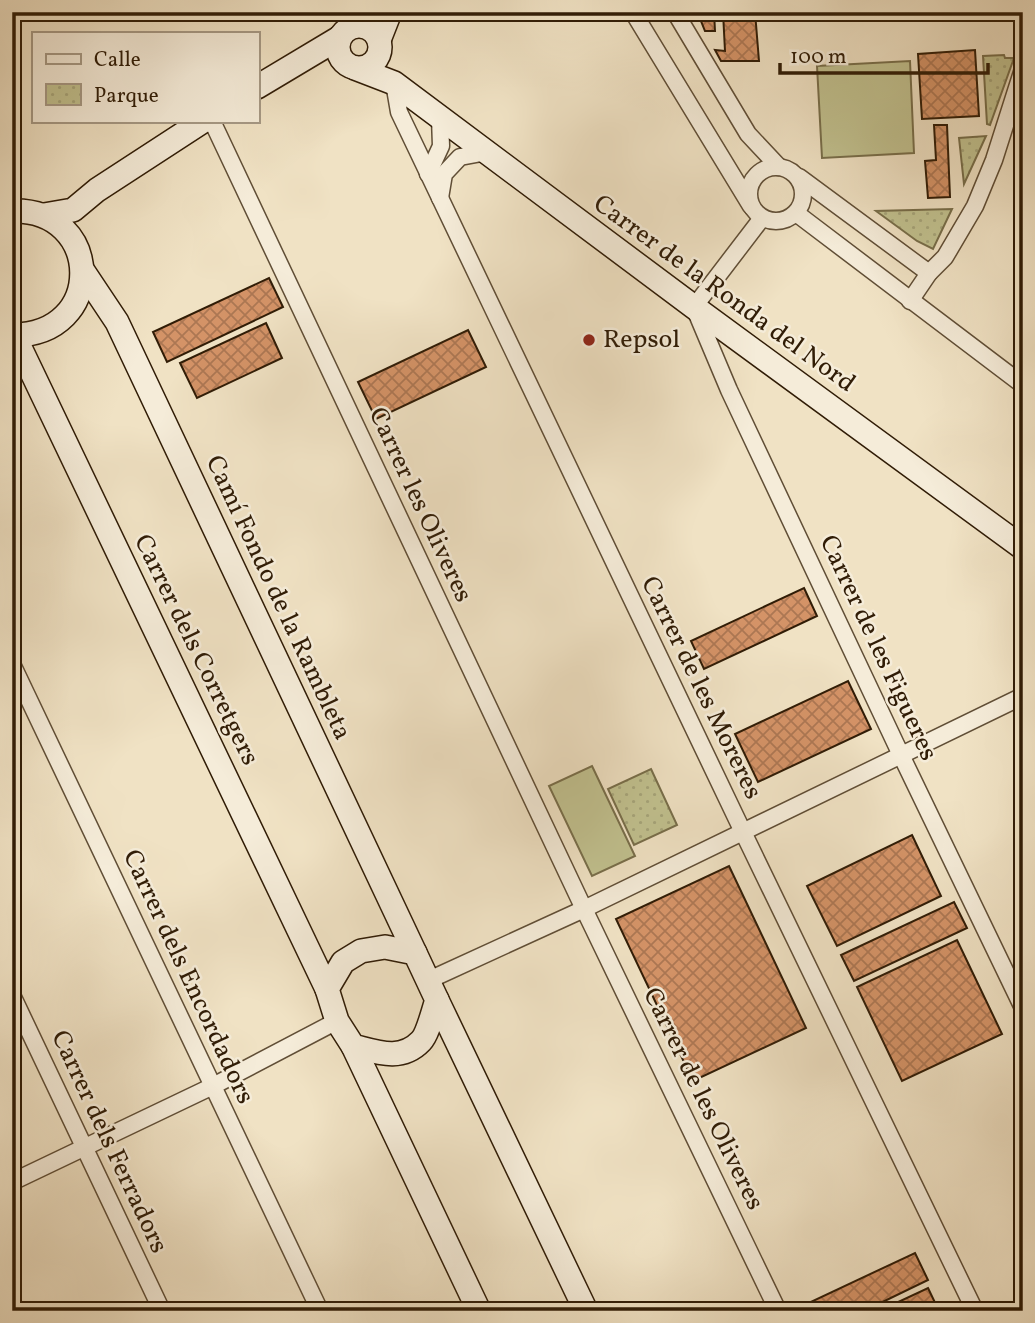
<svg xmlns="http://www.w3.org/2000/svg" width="1035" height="1323" font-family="Vollkorn,serif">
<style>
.park{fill:url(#park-dots);stroke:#786e4a;stroke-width:2}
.pitch{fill:#c1c18f;stroke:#786e4a;stroke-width:2}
.building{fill:url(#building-cross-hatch);stroke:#301c06;stroke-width:2}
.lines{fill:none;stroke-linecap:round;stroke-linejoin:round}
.street-casing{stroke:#604e36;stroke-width:19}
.secondary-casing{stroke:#301c06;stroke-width:26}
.street{stroke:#f5ecd9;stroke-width:16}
.secondary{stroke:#f5ecd9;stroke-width:23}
.poi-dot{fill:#8f2418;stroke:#f5ecd9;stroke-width:2.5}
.labels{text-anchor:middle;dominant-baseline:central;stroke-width:5;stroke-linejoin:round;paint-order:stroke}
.street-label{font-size:26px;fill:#301c06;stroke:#f5ecd9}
.poi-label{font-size:26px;fill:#301c06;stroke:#f5ecd9;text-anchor:start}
</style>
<defs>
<pattern id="park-dots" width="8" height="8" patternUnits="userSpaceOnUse" patternTransform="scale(1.75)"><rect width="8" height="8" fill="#c1c18f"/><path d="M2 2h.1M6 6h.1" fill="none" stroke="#a6a57a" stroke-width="1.8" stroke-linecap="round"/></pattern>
<pattern id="building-cross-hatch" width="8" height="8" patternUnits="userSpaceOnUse" patternTransform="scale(1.75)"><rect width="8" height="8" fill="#d49367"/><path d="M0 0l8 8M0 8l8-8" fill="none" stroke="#ac7753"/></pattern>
</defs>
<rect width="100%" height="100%" fill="#f0e2c4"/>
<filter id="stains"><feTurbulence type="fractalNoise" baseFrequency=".00286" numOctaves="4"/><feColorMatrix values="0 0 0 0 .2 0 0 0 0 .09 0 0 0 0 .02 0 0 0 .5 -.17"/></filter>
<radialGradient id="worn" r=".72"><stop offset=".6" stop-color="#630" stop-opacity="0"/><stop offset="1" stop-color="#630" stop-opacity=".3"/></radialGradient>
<!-- park -->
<g class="park">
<path d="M1004 55 1005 58H1014L990 125 987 124 983 56Z"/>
<path d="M986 136 964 184 959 138Z"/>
<path d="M952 209 933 249 917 241 876 211Z"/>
<path d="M651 769 677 825 634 845 608 789Z"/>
</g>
<!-- pitch -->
<g class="pitch">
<path d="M910 61 914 153 822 158 817 66Z"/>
<path d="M592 766 635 856 592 876 549 786Z"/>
</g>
<!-- building -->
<g class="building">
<path d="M701 12H714L715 31H705L701 21Z"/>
<path d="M723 12H755L759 61H721L715 50 725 51Z"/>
<path d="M975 50 979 116 922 119 918 54Z"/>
<path d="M934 125H947L950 197 928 198 925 161 936 160Z"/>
<path d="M269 278 283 307 167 362 153 332Z"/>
<path d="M266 323 282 358 197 398 180 363Z"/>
<path d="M468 330 486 367 376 419 358 382Z"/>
<path d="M804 588 817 616 704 669 691 641Z"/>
<path d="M848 681 871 729 758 782 735 734Z"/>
<path d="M912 835 941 896 837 946 807 886Z"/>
<path d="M729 866 806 1028 693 1081 616 919Z"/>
<path d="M954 902 967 928 854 981 841 955Z"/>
<path d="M957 940 1002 1034 902 1081 857 987Z"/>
<path d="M915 1253 928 1280 864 1311H801L800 1307Z"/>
<path d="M928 1288 939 1311H879Z"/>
</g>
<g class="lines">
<!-- street casing -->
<g class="street-casing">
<g id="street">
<path d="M633 12 751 206"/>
<path d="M675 12 748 134 779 167"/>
<path d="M394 83 399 112 743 832 975 1311"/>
<path d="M212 121 584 909 778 1311"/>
<circle cx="776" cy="194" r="27"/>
<path d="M428 174 441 146 440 118"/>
<path d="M799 177 929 273"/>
<path d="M440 198 444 174 460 157 487 152"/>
<path d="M796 213 1023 385"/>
<path d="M762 218 694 307 729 390 901 755 1023 1008"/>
<path d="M910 301 929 273 945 257 975 206 994 160 1023 69"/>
<path d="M12 664 320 1311"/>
<path d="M429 980 584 909 1023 696"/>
<path d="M12 995 162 1311"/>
<path d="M12 1182 213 1086 337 1021"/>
</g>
</g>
<!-- secondary casing -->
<g class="secondary-casing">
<g id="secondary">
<circle cx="359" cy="47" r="21"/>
<path d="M379 40 390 12"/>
<path d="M355 68 394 83 694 307 1023 548"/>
<path d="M257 87 339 38"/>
<path d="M12 211C103 208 107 336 12 335"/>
<path d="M44 215 73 210 97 190 203 121"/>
<path d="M83 271 117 322 415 953"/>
<path d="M14 335 327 989"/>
<path d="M385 947 415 953 437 1000C433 1011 428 1034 421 1041 401 1062 377 1052 353 1046L337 1021 327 989 343 962 361 951Z"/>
<path d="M437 1000 586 1311"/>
<path d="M353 1046 479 1311"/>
</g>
</g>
<!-- street -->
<use href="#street" class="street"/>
<!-- secondary -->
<use href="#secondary" class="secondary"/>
</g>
<!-- markers -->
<circle class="poi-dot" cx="589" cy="340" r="7"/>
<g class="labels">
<!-- street labels -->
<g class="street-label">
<text transform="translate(724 294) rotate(36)">Carrer de la Ronda del Nord</text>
<text transform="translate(420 505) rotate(65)">Carrer les Oliveres</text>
<text transform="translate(278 598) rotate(65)">Camí Fondo de la Rambleta</text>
<text transform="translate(878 648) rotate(65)">Carrer de les Figueres</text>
<text transform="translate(196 650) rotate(64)">Carrer dels Corretgers</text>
<text transform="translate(701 688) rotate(64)">Carrer de les Moreres</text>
<text transform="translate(188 977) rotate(65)">Carrer dels Encordadors</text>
<text transform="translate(703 1099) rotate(64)">Carrer de les Oliveres</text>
<text transform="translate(109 1142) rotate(65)">Carrer dels Ferradors</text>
</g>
<!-- poi labels -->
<g class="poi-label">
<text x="603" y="340">Repsol</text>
</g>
</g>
<!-- margin -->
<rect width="1035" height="1323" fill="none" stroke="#f0e2c4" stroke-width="42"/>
<rect x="14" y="14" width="1007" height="1295" fill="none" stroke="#301c06" stroke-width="3.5"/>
<rect x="21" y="21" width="993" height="1281" fill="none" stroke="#301c06" stroke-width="2"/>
<!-- legend -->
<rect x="32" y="32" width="228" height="91" fill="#f5ecd9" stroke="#a69985" stroke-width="2"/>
<rect x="46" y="54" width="35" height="10" fill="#f5ecd9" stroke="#a69985" stroke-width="2"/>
<text x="94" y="66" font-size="21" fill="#301c06">Calle</text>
<rect x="46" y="84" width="35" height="21" fill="url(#park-dots)" stroke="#a69985" stroke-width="2"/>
<text x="94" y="102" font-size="21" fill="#301c06">Parque</text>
<!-- scale -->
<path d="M780 63v10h208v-10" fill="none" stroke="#301c06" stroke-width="3.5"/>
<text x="790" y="63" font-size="21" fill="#301c06" stroke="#f5ecd9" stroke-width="5" paint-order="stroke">100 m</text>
<rect width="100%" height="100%" filter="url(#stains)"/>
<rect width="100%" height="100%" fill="url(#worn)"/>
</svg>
